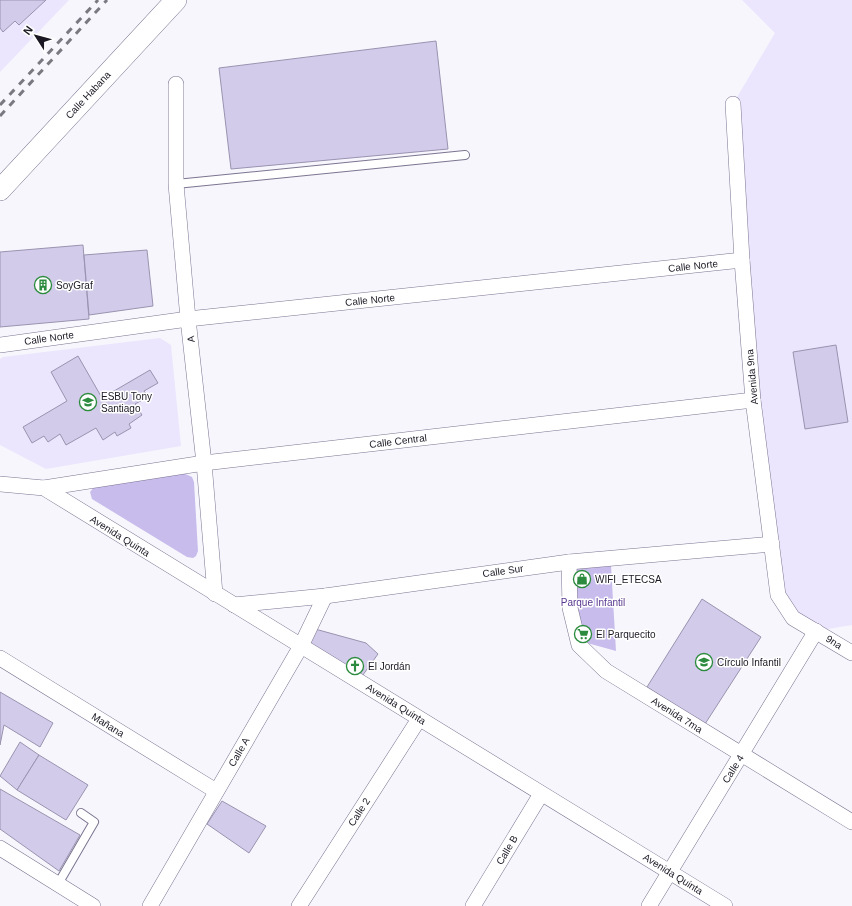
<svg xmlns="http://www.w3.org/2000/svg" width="852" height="906" font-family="Arial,sans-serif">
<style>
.built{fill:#ebe6fd}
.green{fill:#c8bcec}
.building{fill:#d3cbea;stroke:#9a93b0}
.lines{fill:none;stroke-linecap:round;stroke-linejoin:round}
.lane-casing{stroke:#7c7491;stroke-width:10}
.street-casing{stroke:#7c7491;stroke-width:16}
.secondary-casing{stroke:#7c7491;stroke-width:22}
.lane{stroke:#fff;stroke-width:8}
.street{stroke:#fff;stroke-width:15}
.secondary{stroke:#fff;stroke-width:21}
.rail{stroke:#7a7881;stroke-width:3;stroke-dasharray:7 7;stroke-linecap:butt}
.labels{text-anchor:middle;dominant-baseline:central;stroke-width:3;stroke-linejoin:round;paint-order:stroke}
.street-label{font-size:10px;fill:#1b1823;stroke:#fff}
.poi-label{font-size:10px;fill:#1b1823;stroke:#fff;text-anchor:start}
.park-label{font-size:10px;fill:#57378f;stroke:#fff}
</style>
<rect width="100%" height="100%" fill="#f7f6fc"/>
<!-- built -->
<g class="built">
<path d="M0 0H69L0 72Z"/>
<path d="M742 0H852V625L816 631 778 595 733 104 775 33Z"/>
<path d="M160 338 171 345 181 446 46 469 0 445V359L3 357Z"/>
</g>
<!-- green -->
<g class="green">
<path d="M181 472 192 477 194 482 198 551 196 556 193 558 187 557 92 499 90 492 95 486Z"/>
<path d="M611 566 616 651 580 641 572 567Z"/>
</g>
<!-- building -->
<g class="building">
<path d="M0 0H46L19 25 15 21 3 32 0 28Z"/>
<path d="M436 41 448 149 231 169 219 68Z"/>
<path d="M83 245 89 319 0 327V252Z"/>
<path d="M147 250 153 306 89 315 84 255Z"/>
<path d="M836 345 848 422 805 429 793 352Z"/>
<path d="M78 356 102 398 150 370 158 383 144 391 148 397 135 404 142 415 129 424 131 428 117 436 115 432 103 440 96 428 66 445 60 434 48 442 44 436 32 443 23 427 67 401 51 372Z"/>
<path d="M702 599 761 637 705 724 647 687Z"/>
<path d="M315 629 366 643 378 654 360 679 307 645Z"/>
<path d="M0 692 53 723 40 747 4 725 0 745Z"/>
<path d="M20 742 39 755 17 790 0 776Z"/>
<path d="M39 755 88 785 66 820 17 790Z"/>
<path d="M0 789 80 835 59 871 0 829Z"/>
<path d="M222 801 266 826 249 853 207 824Z"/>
</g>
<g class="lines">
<!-- lane casing -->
<g class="lane-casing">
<g id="lane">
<path d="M176 184 465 155"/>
<path d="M58 884 94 822 81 813"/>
</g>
</g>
<!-- street casing -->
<g class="street-casing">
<g id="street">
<path d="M176 84V184L188 319 204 463 215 594"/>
<path d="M733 104 742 260 753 400 778 595 793 618 852 653"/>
<path d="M0 345 188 319 742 260"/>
<path d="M0 484 44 488 725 906"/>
<path d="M44 488 204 463 753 400"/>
<path d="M569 562 570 608 579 645 606 671 852 822"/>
<path d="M234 605 325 596 569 562 772 544"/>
<path d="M0 658 216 791"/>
<path d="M0 848 93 906"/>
<path d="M150 906 301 646 325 596"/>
<path d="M299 906 419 719"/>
<path d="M473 906 541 794"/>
<path d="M649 906 816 631"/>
</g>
</g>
<!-- secondary casing -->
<g class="secondary-casing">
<path id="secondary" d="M0 190 176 0"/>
</g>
<!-- lane -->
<use href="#lane" class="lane"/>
<!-- street -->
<use href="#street" class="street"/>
<!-- secondary -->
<use href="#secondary" class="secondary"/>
<!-- rail -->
<g class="rail">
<path d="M0 105 98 0"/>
<path d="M0 116 107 0"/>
</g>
</g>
<!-- icons -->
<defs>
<g id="building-ring" transform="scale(0.9)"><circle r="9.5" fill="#fff" stroke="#2c8b3e" stroke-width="1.5"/><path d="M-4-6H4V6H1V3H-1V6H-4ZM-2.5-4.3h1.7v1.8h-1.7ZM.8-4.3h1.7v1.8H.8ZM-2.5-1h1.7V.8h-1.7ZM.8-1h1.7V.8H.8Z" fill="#2c8b3e"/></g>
<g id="school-ring" transform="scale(0.9)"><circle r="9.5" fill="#fff" stroke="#2c8b3e" stroke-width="1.5"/><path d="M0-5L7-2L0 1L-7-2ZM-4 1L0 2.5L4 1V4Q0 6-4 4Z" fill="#2c8b3e"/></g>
<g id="shop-ring" transform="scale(0.9)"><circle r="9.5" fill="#fff" stroke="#2c8b3e" stroke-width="1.5"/><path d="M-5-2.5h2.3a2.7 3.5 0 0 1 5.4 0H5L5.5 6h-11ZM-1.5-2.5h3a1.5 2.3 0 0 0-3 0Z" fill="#2c8b3e"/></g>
<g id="supermarket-ring" transform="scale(0.9)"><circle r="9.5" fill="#fff" stroke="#2c8b3e" stroke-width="1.5"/><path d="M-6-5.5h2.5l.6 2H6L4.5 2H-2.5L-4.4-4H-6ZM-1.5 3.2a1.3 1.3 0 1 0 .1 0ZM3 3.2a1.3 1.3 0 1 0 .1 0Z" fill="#2c8b3e"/></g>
<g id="church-ring" transform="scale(0.9)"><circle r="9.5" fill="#fff" stroke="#2c8b3e" stroke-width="1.5"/><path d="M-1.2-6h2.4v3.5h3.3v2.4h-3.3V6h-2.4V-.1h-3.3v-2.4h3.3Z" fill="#2c8b3e"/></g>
</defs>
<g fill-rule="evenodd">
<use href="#building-ring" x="43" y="285"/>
<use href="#school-ring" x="88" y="402"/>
<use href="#shop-ring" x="582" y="579"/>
<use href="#supermarket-ring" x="583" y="634"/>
<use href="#school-ring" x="704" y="662"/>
<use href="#church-ring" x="355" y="666"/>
</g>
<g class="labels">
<!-- street labels -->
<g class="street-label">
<text transform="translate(88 95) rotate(-47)">Calle Habana</text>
<text transform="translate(693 266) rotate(-6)">Calle Norte</text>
<text transform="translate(370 300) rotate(-6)">Calle Norte</text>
<text transform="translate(49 338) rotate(-8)">Calle Norte</text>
<text transform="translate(191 339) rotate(-96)">A</text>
<text transform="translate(752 377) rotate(-95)">Avenida 9na</text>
<text transform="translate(398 441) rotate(-7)">Calle Central</text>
<text transform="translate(120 536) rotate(32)">Avenida Quinta</text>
<text transform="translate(503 571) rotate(-8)">Calle Sur</text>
<text transform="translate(834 642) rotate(32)">9na</text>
<text transform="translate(396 704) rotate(32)">Avenida Quinta</text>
<text transform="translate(677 715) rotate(32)">Avenida 7ma</text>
<text transform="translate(108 725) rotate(32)">Mañana</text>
<text transform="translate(239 752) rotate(-60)">Calle A</text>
<text transform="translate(733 769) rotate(-58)">Calle 4</text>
<text transform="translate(359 812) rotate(-57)">Calle 2</text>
<text transform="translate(507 850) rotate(-59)">Calle B</text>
<text transform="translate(673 874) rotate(32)">Avenida Quinta</text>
</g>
<!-- poi labels -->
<g class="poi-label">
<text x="56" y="285">SoyGraf</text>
<text x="101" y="396">ESBU Tony<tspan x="101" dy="12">Santiago</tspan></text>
<text x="595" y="579">WIFI_ETECSA</text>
<text x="596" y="634">El Parquecito</text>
<text x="717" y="662">Círculo Infantil</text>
<text x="368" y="666">El Jordán</text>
</g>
<!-- park labels -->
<g class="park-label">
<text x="593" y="602">Parque Infantil</text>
</g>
</g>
<!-- north arrow -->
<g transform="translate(36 36) rotate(306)" stroke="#ffffff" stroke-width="3" paint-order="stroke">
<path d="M0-3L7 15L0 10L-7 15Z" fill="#1b1823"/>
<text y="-6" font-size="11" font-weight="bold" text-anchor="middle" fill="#1b1823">N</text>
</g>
</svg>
